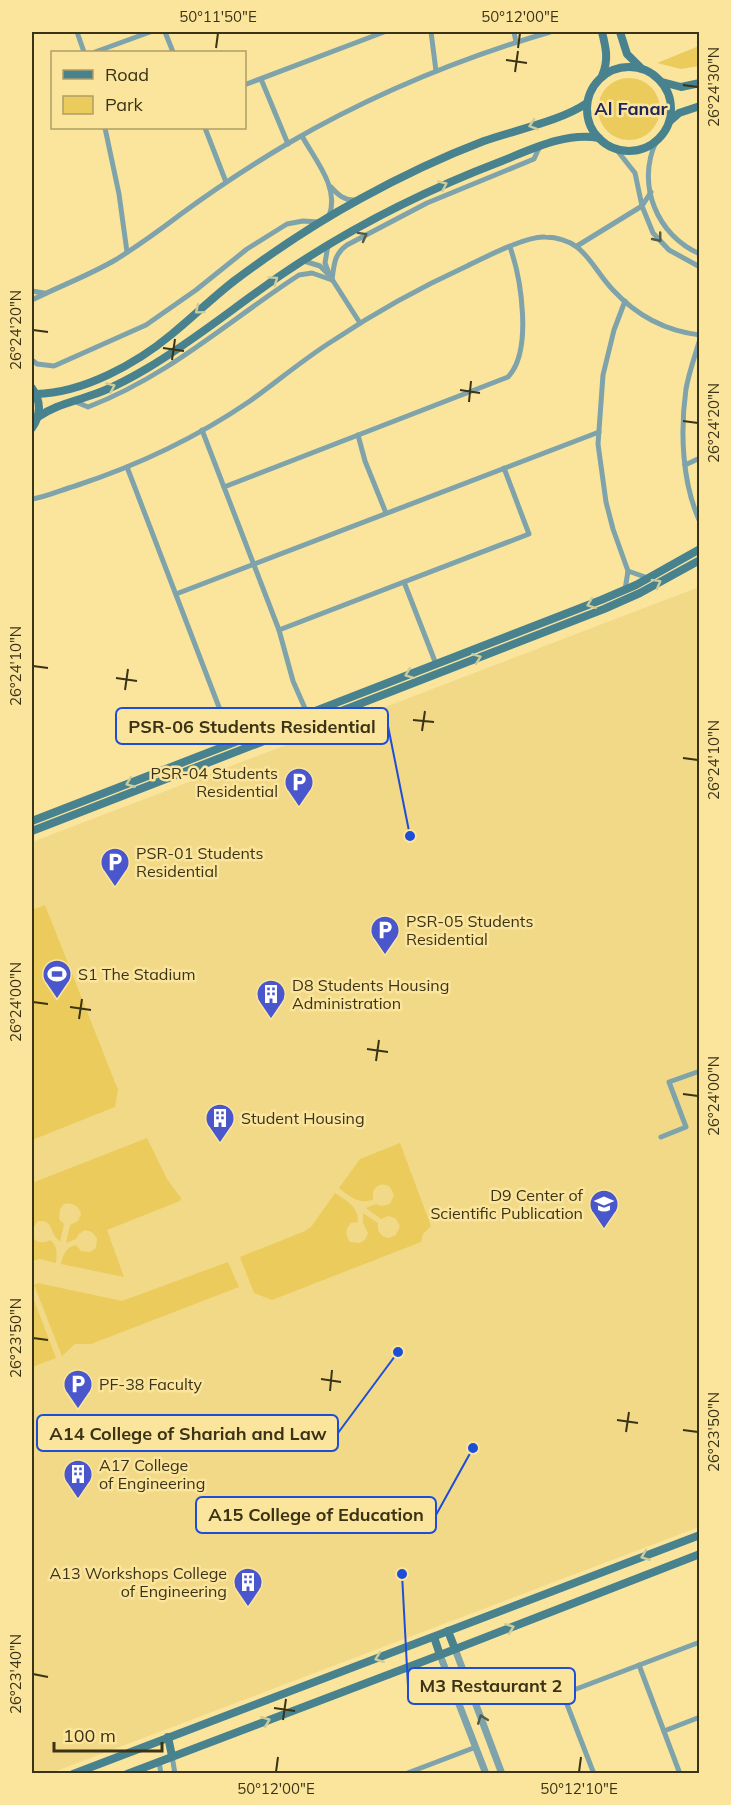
<svg xmlns="http://www.w3.org/2000/svg" width="731" height="1805" font-family="Mulish,sans-serif">
<style>
.built{fill:#f1d988}
.green{fill:#ebcb5c}
.lines{fill:none;stroke-linecap:round;stroke-linejoin:round}
.minor{stroke:#7ea3ab;stroke-width:5}
.tertiary{stroke:#7ea3ab;stroke-width:7}
.secondary{stroke:#48828e;stroke-width:8}
.oneway{stroke:#cecc99}
.oneway2{stroke:#525a4a}
.ticks{fill:none;stroke:#3b3315;stroke-width:2}
.labels{text-anchor:middle;dominant-baseline:central;stroke-width:5;stroke-linejoin:round;paint-order:stroke}
.poi-label{font-size:16px;fill:#3b3315;stroke:#fbe59d;text-anchor:start}
.neighbourhood-label{font-size:18px;font-weight:bold;fill:#1e245d;stroke:#fbe59d}
.leader{fill:none;stroke:#1d4ed8;stroke-width:2}
.callout-dot{fill:#1d4ed8;stroke:#fbe59d;stroke-width:2}
.callout{fill:#fbe59d;stroke:#1d4ed8;stroke-width:2}
.callout-label{font-size:18px;text-anchor:middle;font-weight:bold;fill:#3b3315}
.neatline{fill:none;stroke:#3b3315;stroke-width:2}
.ticks-label{font-size:15px;text-anchor:middle;fill:#3b3315}
</style>
<rect width="100%" height="100%" fill="#fbe59d"/>
<!-- built -->
<path class="built" d="M699 587V1527L51 1773 32 1774V842Z"/>
<!-- green -->
<g class="green">
<path d="M699 46V66L681 69 657 63Z"/>
<circle cx="629" cy="109" r="31"/>
<path d="M45 905 118 1090 115 1107 32 1140V910Z"/>
<path d="M147 1138 167 1179 181 1198 180 1201 107 1230 124 1277 61 1264C63 1255 66 1247 76 1245L81 1251 90 1252 96 1248 97 1238 92 1232 85 1230 79 1234 76 1239 66 1243 70 1225 78 1221 81 1214C79 1205 72 1202 64 1204L60 1209 59 1219 64 1224 60 1242C58 1239 55 1237 54 1235 50 1227 51 1220 38 1221L32 1229V1183Z"/>
<path d="M400 1143 431 1226 423 1234 421 1242 272 1300 254 1293 240 1257 305 1231 311 1227 335 1193C347 1201 358 1206 358 1222L351 1223C345 1229 345 1235 350 1242L360 1243 365 1240 368 1233 363 1223V1213L378 1223V1230L382 1236 389 1238 396 1235 400 1226 395 1218 388 1216 381 1219 366 1208 376 1204 382 1206 390 1204 394 1195 390 1187C383 1182 376 1185 373 1192V1200C358 1204 350 1197 339 1188L360 1159Z"/>
<path d="M32 1235C35 1243 43 1244 50 1240 58 1246 57 1254 56 1263L40 1259 32 1261Z"/>
<path d="M228 1262 239 1287 91 1344H75L62 1356 34 1285 38 1283 122 1301Z"/>
<path d="M32 1295 56 1358 32 1367Z"/>
</g>
<g class="lines">
<!-- minor -->
<g class="minor">
<path d="M77 32 84 52"/>
<path d="M165 32 173 52"/>
<path d="M431 32 436 71"/>
<path d="M514 32 516 42"/>
<path d="M95 52 150 32"/>
<path d="M261 79 288 144"/>
<path d="M244 85 384 32"/>
<path d="M105 128 119 194 127 252"/>
<path d="M205 128 226 182"/>
<path d="M302 136C315 160 340 188 329 216"/>
<path d="M656 142C636 184 657 236 700 254"/>
<path d="M616 149 635 173 642 206 653 233 669 250 700 267"/>
<path d="M331 187C338 195 345 201 356 200"/>
<path d="M328 245 325 263 330 276 360 323"/>
<path d="M577 246 642 206 651 192"/>
<path d="M304 261 320 266 329 275"/>
<path d="M332 280C334 265 334 254 347 245L427 203 534 159 539 148"/>
<path d="M32 291 44 293"/>
<path d="M32 300C60 286 90 275 117 259 139 245 160 230 181 214 215 189 250 166 287 144 369 96 458 59 550 32"/>
<path d="M700 339C695 356 689 372 686 389 680 432 682 483 700 522"/>
<path d="M32 360 37 364 54 366 146 325 196 290 247 249 287 224 303 221 319 222"/>
<path d="M76 402 88 407C169 376 228 321 299 275L312 273 332 280"/>
<path d="M202 430 279 630 293 681 307 713"/>
<path d="M358 435 365 461 386 513"/>
<path d="M685 465 700 458"/>
<path d="M127 467 227 728"/>
<path d="M224 487 508 377C533 351 521 278 510 247"/>
<path d="M32 499C46 497 61 490 75 486 136 466 196 438 250 401 278 381 305 358 334 340 376 312 419 288 465 267 484 258 525 236 545 237 585 238 590 266 613 290 636 315 666 331 700 335"/>
<path d="M628 571 648 578"/>
<path d="M404 582 436 664"/>
<path d="M625 590 628 571 613 529 606 502 598 444 603 375 614 330 625 301"/>
<path d="M176 594 599 432"/>
<path d="M279 630 529 534 504 468"/>
<path d="M661 1137 686 1127 669 1082 700 1071"/>
<path d="M639 1665 680 1774"/>
<path d="M664 1731 700 1717"/>
<path d="M172 1756 175 1774"/>
<path d="M159 1761 161 1774"/>
<path d="M405 1774 476 1747"/>
<path d="M594 1774 563 1694 700 1642"/>
</g>
<!-- tertiary -->
<g class="tertiary">
<path d="M455 1649 502 1774"/>
<path d="M440 1655 486 1774"/>
</g>
<!-- secondary -->
<g class="secondary">
<path d="M620 32 627 54 641 68"/>
<circle cx="629" cy="109" r="42"/>
<path d="M602 76C609 60 606 48 602 32"/>
<path d="M662 82 681 87 700 83"/>
<path d="M670 121 679 113 700 106"/>
<path d="M32 388C41 401 41 415 32 428"/>
<path d="M36 394C83 393 136 364 172 334 193 317 212 298 234 281 274 251 316 223 360 199 400 177 442 157 484 141 515 130 561 121 587 103"/>
<path d="M38 417C55 405 73 402 92 395 111 389 129 379 146 369 194 341 238 304 284 273 352 227 426 190 502 161 532 149 566 132 599 138"/>
<path d="M32 821 601 600 636 585 700 549"/>
<path d="M32 831 604 609 640 593 700 560"/>
<path d="M448 1631 455 1649"/>
<path d="M434 1637 440 1655"/>
<path d="M168 1737 172 1756"/>
<path d="M73 1774 700 1535"/>
<path d="M127 1774 440 1655 700 1554"/>
</g>
</g>
<!-- one-way arrows -->
<defs><path id="oneway-chevron" d="M-2-3.5L2.5 0L-2 3.5" fill="none" stroke-width="1.6" stroke-linecap="round" stroke-linejoin="round" transform="scale(1.5)"/></defs>
<g class="oneway">
<use href="#oneway-chevron" transform="translate(533 125) rotate(162)"/>
<use href="#oneway-chevron" transform="translate(443 185) rotate(-24)"/>
<use href="#oneway-chevron" transform="translate(274 280) rotate(-35)"/>
<use href="#oneway-chevron" transform="translate(199 310) rotate(140)"/>
<use href="#oneway-chevron" transform="translate(111 387) rotate(-24)"/>
<use href="#oneway-chevron" transform="translate(657 583) rotate(-29)"/>
<use href="#oneway-chevron" transform="translate(591 604) rotate(159)"/>
<use href="#oneway-chevron" transform="translate(477 658) rotate(-21)"/>
<use href="#oneway-chevron" transform="translate(409 674) rotate(159)"/>
<use href="#oneway-chevron" transform="translate(130 783) rotate(158)"/>
<use href="#oneway-chevron" transform="translate(645 1556) rotate(159)"/>
<use href="#oneway-chevron" transform="translate(510 1628) rotate(-21)"/>
<use href="#oneway-chevron" transform="translate(379 1658) rotate(159)"/>
<use href="#oneway-chevron" transform="translate(266 1721) rotate(-21)"/>
</g>
<g class="oneway2">
<use href="#oneway-chevron" transform="translate(363 236) rotate(-29)"/>
<use href="#oneway-chevron" transform="translate(658 238) rotate(51)"/>
<use href="#oneway-chevron" transform="translate(482 1719) rotate(-111)"/>
</g>
<!-- ticks -->
<path class="ticks" d="M216 48 218 33M518 48 520 33M506 60 527 63M515 72 518 51M683 85 698 87M33 330 48 332M163 348 184 351M172 360 175 339M460 390 480 393M469 402 471 381M683 421 698 423M33 666 48 668M116 678 137 681M125 690 128 669M413 720 434 722M422 731 425 711M683 758 698 760M33 1002 48 1004M70 1007 91 1010M79 1019 82 999M367 1049 388 1052M376 1061 379 1040M683 1094 698 1096M33 1338 48 1340M321 1379 341 1382M330 1391 332 1370M617 1420 638 1423M683 1430 698 1432M626 1432 629 1412M33 1674 48 1677M274 1708 295 1711M283 1720 286 1699M276 1772 278 1757M579 1772 581 1757"/>
<!-- icons -->
<defs>
<g id="parking-pin" transform="scale(1.5)"><path d="M0 17L-7.5 6A9.5 9.5 0 1 1 7.5 6Z" fill="#4a57cc" stroke="#fbe59d"/><path d="M-3.5-5.5H1a3.5 3.5 0 0 1 0 7H-1V5.5H-3.5ZM-1-3.4V-.6H.8a1.4 1.4 0 0 0 0-2.8Z" fill="#fff"/></g>
<g id="stadium-pin" transform="scale(1.5)"><path d="M0 17L-7.5 6A9.5 9.5 0 1 1 7.5 6Z" fill="#4a57cc" stroke="#fbe59d"/><path d="M0-5a6.5 5 0 1 0 0 10a6.5 5 0 1 0 0-10ZM-3.5-1.8h7v3.6h-7Z" fill="#fff"/></g>
<g id="building-pin" transform="scale(1.5)"><path d="M0 17L-7.5 6A9.5 9.5 0 1 1 7.5 6Z" fill="#4a57cc" stroke="#fbe59d"/><path d="M-4-6H4V6H1V3H-1V6H-4ZM-2.5-4.3h1.7v1.8h-1.7ZM.8-4.3h1.7v1.8H.8ZM-2.5-1h1.7V.8h-1.7ZM.8-1h1.7V.8H.8Z" fill="#fff"/></g>
<g id="university-pin" transform="scale(1.5)"><path d="M0 17L-7.5 6A9.5 9.5 0 1 1 7.5 6Z" fill="#4a57cc" stroke="#fbe59d"/><path d="M0-5L7-2L0 1L-7-2ZM-4 1L0 2.5L4 1V4Q0 6-4 4Z" fill="#fff"/></g>
</defs>
<g fill-rule="evenodd">
<use href="#parking-pin" x="299" y="782"/>
<use href="#parking-pin" x="115" y="862"/>
<use href="#parking-pin" x="385" y="930"/>
<use href="#stadium-pin" x="57" y="974"/>
<use href="#building-pin" x="271" y="994"/>
<use href="#building-pin" x="220" y="1118"/>
<use href="#university-pin" x="604" y="1204"/>
<use href="#parking-pin" x="78" y="1384"/>
<use href="#building-pin" x="78" y="1474"/>
<use href="#building-pin" x="248" y="1582"/>
</g>
<g class="labels">
<!-- poi labels -->
<g class="poi-label">
<text x="278" y="773" text-anchor="end">PSR-04 Students<tspan x="278" dy="18">Residential</tspan></text>
<text x="136" y="853">PSR-01 Students<tspan x="136" dy="18">Residential</tspan></text>
<text x="406" y="921">PSR-05 Students<tspan x="406" dy="18">Residential</tspan></text>
<text x="78" y="974">S1 The Stadium</text>
<text x="292" y="985">D8 Students Housing<tspan x="292" dy="18">Administration</tspan></text>
<text x="241" y="1118">Student Housing</text>
<text x="583" y="1195" text-anchor="end">D9 Center of<tspan x="583" dy="18">Scientific Publication</tspan></text>
<text x="99" y="1384">PF-38 Faculty</text>
<text x="99" y="1465">A17 College<tspan x="99" dy="18">of Engineering</tspan></text>
<text x="227" y="1573" text-anchor="end">A13 Workshops College<tspan x="227" dy="18">of Engineering</tspan></text>
</g>
<!-- neighbourhood labels -->
<g class="neighbourhood-label">
<text x="631" y="108">Al Fanar</text>
</g>
</g>
<!-- callouts -->
<path class="leader" d="M410 836L388 726M398 1352L338 1433M473 1448L436 1515M402 1574L408 1686"/>
<g class="callout-dot">
<circle cx="410" cy="836" r="6"/>
<circle cx="398" cy="1352" r="6"/>
<circle cx="473" cy="1448" r="6"/>
<circle cx="402" cy="1574" r="6"/>
</g>
<g class="callout">
<rect x="116" y="708" width="272" height="36" rx="6"/>
<rect x="37" y="1415" width="301" height="36" rx="6"/>
<rect x="196" y="1497" width="240" height="36" rx="6"/>
<rect x="408" y="1668" width="167" height="36" rx="6"/>
</g>
<g class="callout-label">
<text x="252" y="733">PSR-06 Students Residential</text>
<text x="188" y="1440">A14 College of Shariah and Law</text>
<text x="316" y="1521">A15 College of Education</text>
<text x="491" y="1692">M3 Restaurant 2</text>
</g>
<!-- border -->
<rect width="731" height="1805" fill="none" stroke="#fbe59d" stroke-width="66"/>
<!-- legend -->
<rect x="51" y="51" width="195" height="78" fill="#fbe59d" stroke="#ae9e67" stroke-width="1.5"/>
<rect x="63" y="70" width="30" height="9" fill="#48828e" stroke="#ae9e67" stroke-width="1.5"/>
<text x="105" y="81" font-size="18" fill="#3b3315">Road</text>
<rect x="63" y="96" width="30" height="18" fill="#ebcb5c" stroke="#ae9e67" stroke-width="1.5"/>
<text x="105" y="111" font-size="18" fill="#3b3315">Park</text>
<!-- scale -->
<path d="M54 1742v9h108v-9" fill="none" stroke="#3b3315" stroke-width="3"/>
<text x="63" y="1742" font-size="18" fill="#3b3315" stroke="#fbe59d" stroke-width="4.5" paint-order="stroke">100 m</text>
<rect x="33" y="33" width="665" height="1739" class="neatline"/>
<g class="ticks-label">
<text x="218" y="22">50°11'50"E</text>
<text x="520" y="22">50°12'00"E</text>
<text transform="translate(714 87) rotate(-90)" y="5">26°24'30"N</text>
<text transform="translate(16 330) rotate(-90)" y="5">26°24'20"N</text>
<text transform="translate(714 423) rotate(-90)" y="5">26°24'20"N</text>
<text transform="translate(16 666) rotate(-90)" y="5">26°24'10"N</text>
<text transform="translate(714 760) rotate(-90)" y="5">26°24'10"N</text>
<text transform="translate(16 1002) rotate(-90)" y="5">26°24'00"N</text>
<text transform="translate(714 1096) rotate(-90)" y="5">26°24'00"N</text>
<text transform="translate(16 1338) rotate(-90)" y="5">26°23'50"N</text>
<text transform="translate(714 1432) rotate(-90)" y="5">26°23'50"N</text>
<text transform="translate(16 1674) rotate(-90)" y="5">26°23'40"N</text>
<text x="276" y="1794">50°12'00"E</text>
<text x="579" y="1794">50°12'10"E</text>
</g>
</svg>
